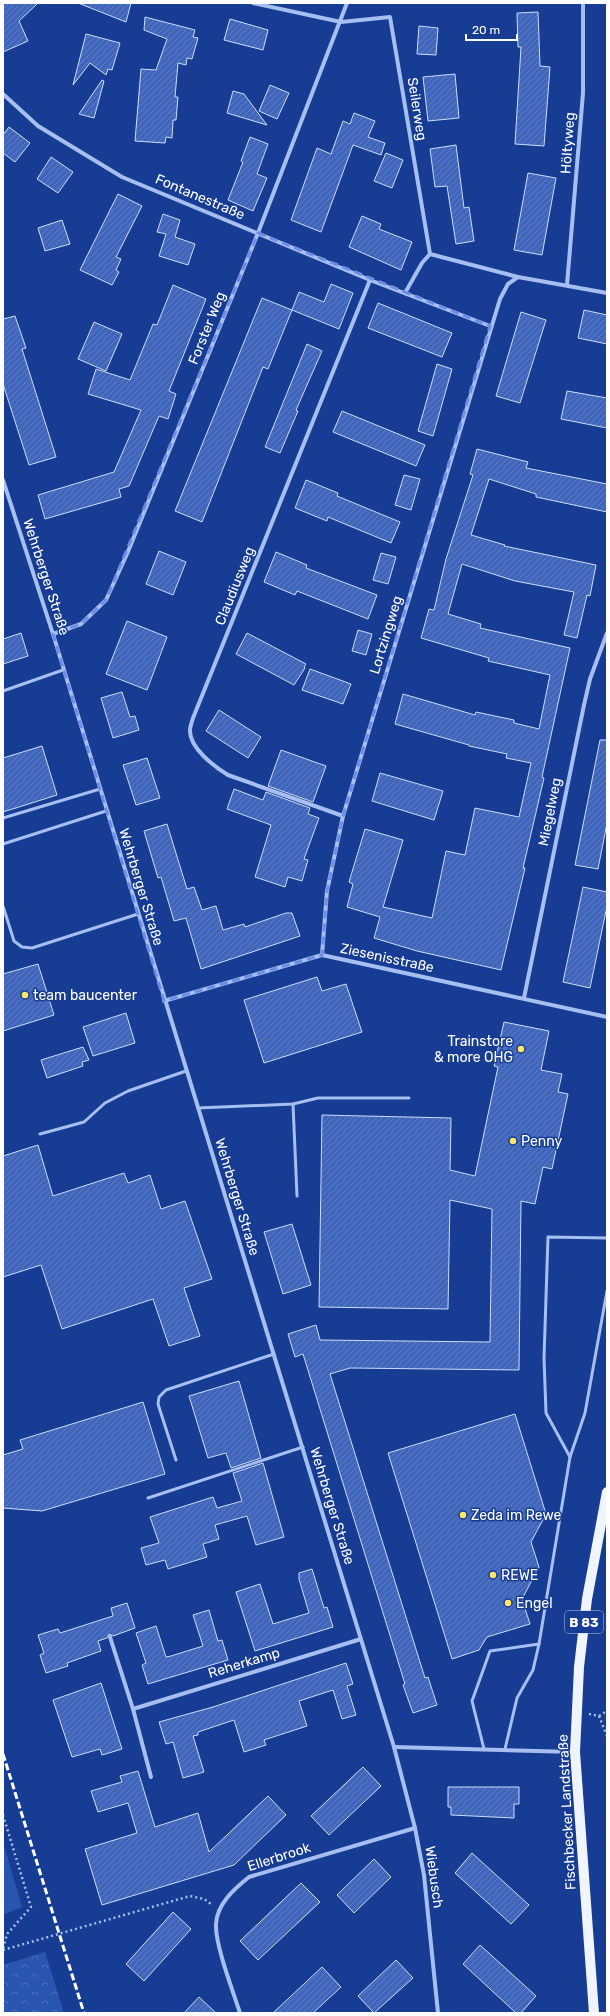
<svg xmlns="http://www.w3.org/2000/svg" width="610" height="2016" font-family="Rubik,sans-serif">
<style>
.forest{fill:url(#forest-crowns)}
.garden{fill:#2955b1}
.building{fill:url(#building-hatch);stroke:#cddcfc}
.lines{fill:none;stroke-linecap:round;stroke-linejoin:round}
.path{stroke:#a6bef0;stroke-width:2.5;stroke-dasharray:2 3;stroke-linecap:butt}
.lane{stroke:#a6bef0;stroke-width:3}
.street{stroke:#a6bef0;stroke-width:4}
.primary{stroke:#f0f4ff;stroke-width:10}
.rail{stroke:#fff;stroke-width:3;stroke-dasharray:7 3;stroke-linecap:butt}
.marked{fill:none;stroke:#6c8ce6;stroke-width:3;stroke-dasharray:8 5;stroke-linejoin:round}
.poi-dot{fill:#ffe766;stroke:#173c93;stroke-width:1.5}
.labels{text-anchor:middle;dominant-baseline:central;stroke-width:3;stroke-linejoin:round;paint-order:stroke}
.shield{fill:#173c93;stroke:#b9c4df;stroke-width:1}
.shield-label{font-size:13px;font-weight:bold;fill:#fff}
.street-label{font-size:14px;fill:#fff;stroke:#173c93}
.poi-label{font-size:14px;fill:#fff;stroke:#173c93;text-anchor:start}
</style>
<defs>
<pattern id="forest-crowns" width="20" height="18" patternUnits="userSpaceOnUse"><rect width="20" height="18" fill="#2955b1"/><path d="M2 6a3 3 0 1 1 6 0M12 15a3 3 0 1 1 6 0" fill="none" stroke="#496ebd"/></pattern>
<pattern id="building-hatch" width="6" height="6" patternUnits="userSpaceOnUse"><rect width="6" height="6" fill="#3f66ba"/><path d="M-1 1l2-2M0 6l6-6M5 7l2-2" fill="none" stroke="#5c7dc4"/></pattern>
</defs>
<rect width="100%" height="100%" fill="#173c93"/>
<!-- forest -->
<path class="forest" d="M45 1952 64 2013H3V1965Z"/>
<!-- garden -->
<path class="garden" d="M3 1842 22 1907 3 1915Z"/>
<!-- building -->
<g class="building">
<path d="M3 3H38L19 21 28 41 3 52Z"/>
<path d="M78 3H131L126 22Z"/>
<path d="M538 12 540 66 550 67 544 146 515 144 521 47H518L517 13Z"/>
<path d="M145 17 195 30 193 37 198 38 192 59 187 58 186 65 178 63 175 97H178L176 120H173L172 138 166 137 165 143 135 141 141 69 156 70 167 39 144 30Z"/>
<path d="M230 19 268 30 263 50 224 40Z"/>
<path d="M419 26 438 28 436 55 417 54Z"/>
<path d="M86 34 120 43 112 70 108 69 106 75 90 63 73 85Z"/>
<path d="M455 74 459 118 428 121 423 77Z"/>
<path d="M102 80 104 81 94 118 79 114Z"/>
<path d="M270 85 289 93 277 119 259 111Z"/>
<path d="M233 91 244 94 267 125 227 113Z"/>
<path d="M354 113 375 121 368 137 385 143 381 155 353 145 321 232 291 220 317 148 331 154 343 121 350 124Z"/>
<path d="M9 127 30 143 15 162 3 153V135Z"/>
<path d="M250 137 268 144 257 174 267 178 253 211 228 200 243 162 241 161Z"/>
<path d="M456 145 464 208 469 207 474 241 456 244 447 186 435 187 430 149Z"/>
<path d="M386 153 403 160 392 188 374 181Z"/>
<path d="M51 157 73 172 58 193 37 179Z"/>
<path d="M528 173 556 178 542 255 514 250Z"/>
<path d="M118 194 142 206 116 257 121 259 116 270 119 272 112 285 80 270Z"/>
<path d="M163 214 180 220 175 237 195 244 188 265 159 256 166 234 157 232Z"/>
<path d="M362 216 381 224 379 229 412 242 401 270 349 247Z"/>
<path d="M62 220 70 244 45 251 38 228Z"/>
<path d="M331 284 353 293 339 329 292 310 299 292 324 302Z"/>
<path d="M173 285 206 299 169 391 176 394 168 419 159 416 129 486 119 489 121 497 45 519 38 495 114 472 141 410 88 394 96 369 130 380 153 324 157 325Z"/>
<path d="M262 298 292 310 268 369 263 367 202 522 175 511Z"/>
<path d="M378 303 452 333 442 357 368 328Z"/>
<path d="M584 310 607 315V344L578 338Z"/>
<path d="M521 312 546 320 520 403 496 396Z"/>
<path d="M15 316 26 348 22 349 56 457 29 465 3 384V319Z"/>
<path d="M94 322 122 334 106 371 78 359Z"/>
<path d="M307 344 322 351 296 410 298 411 280 453 265 447Z"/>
<path d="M437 364 452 369 433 436 418 431Z"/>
<path d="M567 391 607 398V428L561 419Z"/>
<path d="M342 411 425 445 416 466 333 432Z"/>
<path d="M477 449 528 462 526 468 607 484V512L536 497V494L489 479 471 535 505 545 504 546 596 565 590 596 587 595 577 638 564 635 574 592 515 581 462 564 448 614 481 624 480 628 570 648 542 777 544 778 523 868H525L501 970 417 951 374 938 380 917 347 907 353 884 349 882 365 829 403 840 383 907 432 918 446 851 465 855 475 808 519 817 531 763 506 758 507 754 469 746V745L395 724 403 694 475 715 476 712 514 720V723L539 729 550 675 488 661 489 658 421 638 429 609 434 610 446 559 473 475 470 474Z"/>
<path d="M404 475 420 479 411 510 395 505Z"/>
<path d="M306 480 338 493 337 496 400 522 391 543 328 517 327 521 295 508Z"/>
<path d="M159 551 186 562 173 595 146 584Z"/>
<path d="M276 552 307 565 306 568 377 595 368 619 297 591 295 595 264 582Z"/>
<path d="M381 553 396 557 388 584 373 580Z"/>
<path d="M127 621 167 637 147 690 106 674Z"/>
<path d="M358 630 372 634 366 655 352 651Z"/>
<path d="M21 633 28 656 3 664V639Z"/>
<path d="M247 633 306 664 304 667 305 668 294 685 236 654Z"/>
<path d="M310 669 351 684 343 704 302 690Z"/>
<path d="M122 692 130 717 135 716 139 730 113 738 101 698Z"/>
<path d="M219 710 261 737 248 758 206 731Z"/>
<path d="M600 740H607V823L598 869 575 865Z"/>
<path d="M42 746 57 795 3 812V758Z"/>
<path d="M281 750 326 766 313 802 268 786Z"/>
<path d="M147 758 160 798 136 805 123 765Z"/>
<path d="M380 773 443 791 434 820 372 801Z"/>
<path d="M234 789 263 800 266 792 310 808 308 814 319 818 304 859 308 860 302 881 288 877 285 887 255 877 271 825 227 809Z"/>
<path d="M167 824 187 889 194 887 202 910 216 906 223 930 244 924 245 927 286 913H292L300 936 201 969 186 918 174 921 161 877 158 878 144 831Z"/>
<path d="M583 887 607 892V906L590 988 563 982Z"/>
<path d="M38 964 54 1015 3 1031V974Z"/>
<path d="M317 977 322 991 346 984 362 1032 264 1063 244 1000Z"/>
<path d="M126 1013 135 1043 93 1056 83 1027Z"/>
<path d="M504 1022 549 1031 541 1070 562 1074 558 1092 568 1094 552 1169 543 1167 535 1204 521 1201 519 1370 350 1368 330 1374 425 1678 428 1677 437 1705 413 1713 403 1685 405 1684 303 1354 295 1357 288 1334 316 1325 320 1340 490 1342 492 1209 450 1200 448 1309 319 1307 322 1115 451 1118 450 1170 475 1176 498 1067 494 1066Z"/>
<path d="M83 1047 89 1060 82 1062 83 1066 47 1078 41 1060Z"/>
<path d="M38 1145 53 1196 124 1173 128 1183 150 1175 161 1209 185 1201 212 1279 184 1288 200 1336 169 1346 153 1299 62 1329 41 1265 3 1277V1156Z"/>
<path d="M292 1224 311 1285 283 1294 264 1232Z"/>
<path d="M239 1381 261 1458 231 1468 226 1453 208 1458 189 1396Z"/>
<path d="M143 1402 165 1474 42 1511 3 1508V1455L23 1449 20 1440Z"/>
<path d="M515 1414 546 1514 531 1542 539 1567 522 1599 530 1624 487 1637 479 1650 452 1659 388 1453Z"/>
<path d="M263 1463 284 1537 256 1545 247 1516 215 1525 219 1539 203 1544 207 1557 168 1569 165 1560 146 1565 141 1548 159 1543 150 1517 213 1497 217 1508 242 1501 233 1473Z"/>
<path d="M312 1569 324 1608 327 1607 333 1627 255 1651 236 1592 260 1584 273 1624 299 1616 309 1613 299 1579V1573Z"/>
<path d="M127 1603 135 1628 113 1636 109 1634 107 1638 98 1641 101 1651 67 1663 68 1666 46 1673 40 1655 44 1653 38 1635 58 1629 60 1633 113 1616 111 1608Z"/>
<path d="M209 1610 218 1641 222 1640 228 1660 148 1684 142 1665 146 1663 136 1633 156 1626 166 1657 171 1656 203 1646 193 1615Z"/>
<path d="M346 1663 353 1684 347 1686 356 1715 342 1719 333 1690 299 1701 307 1726 264 1740 266 1745 244 1752 234 1720 198 1732V1735L193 1736 204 1772 183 1778 173 1742 166 1744 159 1722 213 1707Z"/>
<path d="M101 1683 122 1749 102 1755 100 1749 72 1757 53 1700Z"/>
<path d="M363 1767 381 1786 329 1835 311 1816Z"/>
<path d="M138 1771 155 1827 198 1813 209 1852 268 1796 286 1815 234 1865 102 1905 85 1849 137 1833 128 1803 98 1812 91 1791 122 1782 120 1776Z"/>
<path d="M448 1787H519V1804H514V1818L451 1815V1807H448Z"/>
<path d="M472 1853 529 1905 511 1924 455 1873Z"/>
<path d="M374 1859 391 1877 354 1913 337 1895Z"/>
<path d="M301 1883 320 1902 258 1960 240 1941Z"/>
<path d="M173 1912 191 1929 144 1981 126 1964Z"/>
<path d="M480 1945 536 1996 521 2013H516L463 1964Z"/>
<path d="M396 1960 413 1978 374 2013 358 1996Z"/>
<path d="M322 1967 341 1987 313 2013H273Z"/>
<path d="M199 1997 216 2013H184Z"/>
</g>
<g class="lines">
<!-- path -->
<g class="path">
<path d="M589 1714 599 1716 607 1736"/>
<path d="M599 1716 607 1711"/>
<path d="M3 1815 31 1907 7 1934 3 1949"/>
<path d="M3 1950 190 1896 204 1899 211 1904"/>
</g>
<!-- lane -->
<g class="lane">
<path d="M3 691 63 670"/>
<path d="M3 818 100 789"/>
<path d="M3 844 106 811"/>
<path d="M3 906 14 941 22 947 32 948 138 914"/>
<path d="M293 1104 297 1196"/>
<path d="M198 1108 293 1104 318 1098H409"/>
<path d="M40 1134 84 1122 105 1103 128 1091 186 1071"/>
<path d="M570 1457 546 1413 544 1358 548 1237 607 1238"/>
<path d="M176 1460 158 1404 159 1397 166 1390 274 1354"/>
<path d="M148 1498 303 1447"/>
<path d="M539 1644 570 1457 585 1413 607 1291"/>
<path d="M484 1749 472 1701 490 1651 539 1644 533 1670 517 1698 505 1749"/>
</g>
<!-- street -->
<g class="street">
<path d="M253 3 341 22 390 17 430 254"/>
<path d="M3 94 38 126 122 177 370 280 490 326"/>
<path d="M567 285 583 93V3"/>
<path d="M405 293 422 263 430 254 518 277"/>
<path d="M3 480 53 634 394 1747 415 1828 424 1875 438 2013"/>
<path d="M53 634 81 624 106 600 127 554 258 233 347 3"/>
<path d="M343 816 228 775C215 767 189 748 190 730 190 726 192 722 193 718L370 280"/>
<path d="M322 955 327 891 343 816 500 299 508 284 518 277 607 293"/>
<path d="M524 998 584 705 590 679 607 633"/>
<path d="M164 1001 322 955 607 1017"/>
<path d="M110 1637 133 1709 151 1777"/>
<path d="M133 1709 361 1639"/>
<path d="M394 1747 574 1752"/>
<path d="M240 2013C233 1991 215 1945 216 1924 217 1904 234 1889 249 1877L415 1828"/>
</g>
<!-- primary -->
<path class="primary" d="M594 2013 575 1752 579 1667 587 1599 607 1492"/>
<!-- rail -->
<path class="rail" d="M3 1754 84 2013"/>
</g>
<!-- marked area -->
<path class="marked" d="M258 233 490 326 343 816 327 891 322 955 164 1001 53 634 81 624 106 600Z"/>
<!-- markers -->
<g class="poi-dot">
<circle cx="25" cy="995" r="4"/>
<circle cx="521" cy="1049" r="4"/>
<circle cx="513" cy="1141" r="4"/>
<circle cx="463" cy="1515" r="4"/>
<circle cx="493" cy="1575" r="4"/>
<circle cx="508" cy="1603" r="4"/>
</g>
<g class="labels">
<!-- shield labels -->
<rect class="shield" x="565" y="1611" width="38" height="22" rx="3"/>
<g class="shield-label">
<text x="584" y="1622">B 83</text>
</g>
<!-- street labels -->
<g class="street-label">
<text transform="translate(417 109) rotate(81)">Seilerweg</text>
<text transform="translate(568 143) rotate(-86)">Höltyweg</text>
<text transform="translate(200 197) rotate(23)">Fontanestraße</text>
<text transform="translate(207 328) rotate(-68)">Forster Weg</text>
<text transform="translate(46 577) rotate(72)">Wehrberger Straße</text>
<text transform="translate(235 586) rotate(-68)">Claudiusweg</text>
<text transform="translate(386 635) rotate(-73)">Lortzingweg</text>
<text transform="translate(550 812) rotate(-79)">Miegelweg</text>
<text transform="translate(141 887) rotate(73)">Wehrberger Straße</text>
<text transform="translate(387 958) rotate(12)">Ziesenisstraße</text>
<text transform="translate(237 1197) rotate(73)">Wehrberger Straße</text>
<text transform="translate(332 1506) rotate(73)">Wehrberger Straße</text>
<text transform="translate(244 1663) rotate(-17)">Reherkamp</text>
<text transform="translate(567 1812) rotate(-93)">Fischbecker Landstraße</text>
<text transform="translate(279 1857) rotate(-18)">Ellerbrook</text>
<text transform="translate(434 1877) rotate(82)">Wiebusch</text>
</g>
<!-- poi labels -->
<g class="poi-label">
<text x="33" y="995">team baucenter</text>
<text x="513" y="1041" text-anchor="end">Trainstore<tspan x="513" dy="16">&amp; more OHG</tspan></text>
<text x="521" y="1141">Penny</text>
<text x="471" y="1515">Zeda im Rewe</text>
<text x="501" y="1575">REWE</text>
<text x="516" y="1603">Engel</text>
</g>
</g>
<!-- border -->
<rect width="610" height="2016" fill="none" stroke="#ffffff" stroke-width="8"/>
<!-- scale -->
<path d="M466 34v6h51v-6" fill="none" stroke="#ffffff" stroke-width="2"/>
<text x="472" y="34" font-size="12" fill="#ffffff" stroke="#173c93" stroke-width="3" paint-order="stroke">20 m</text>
</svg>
